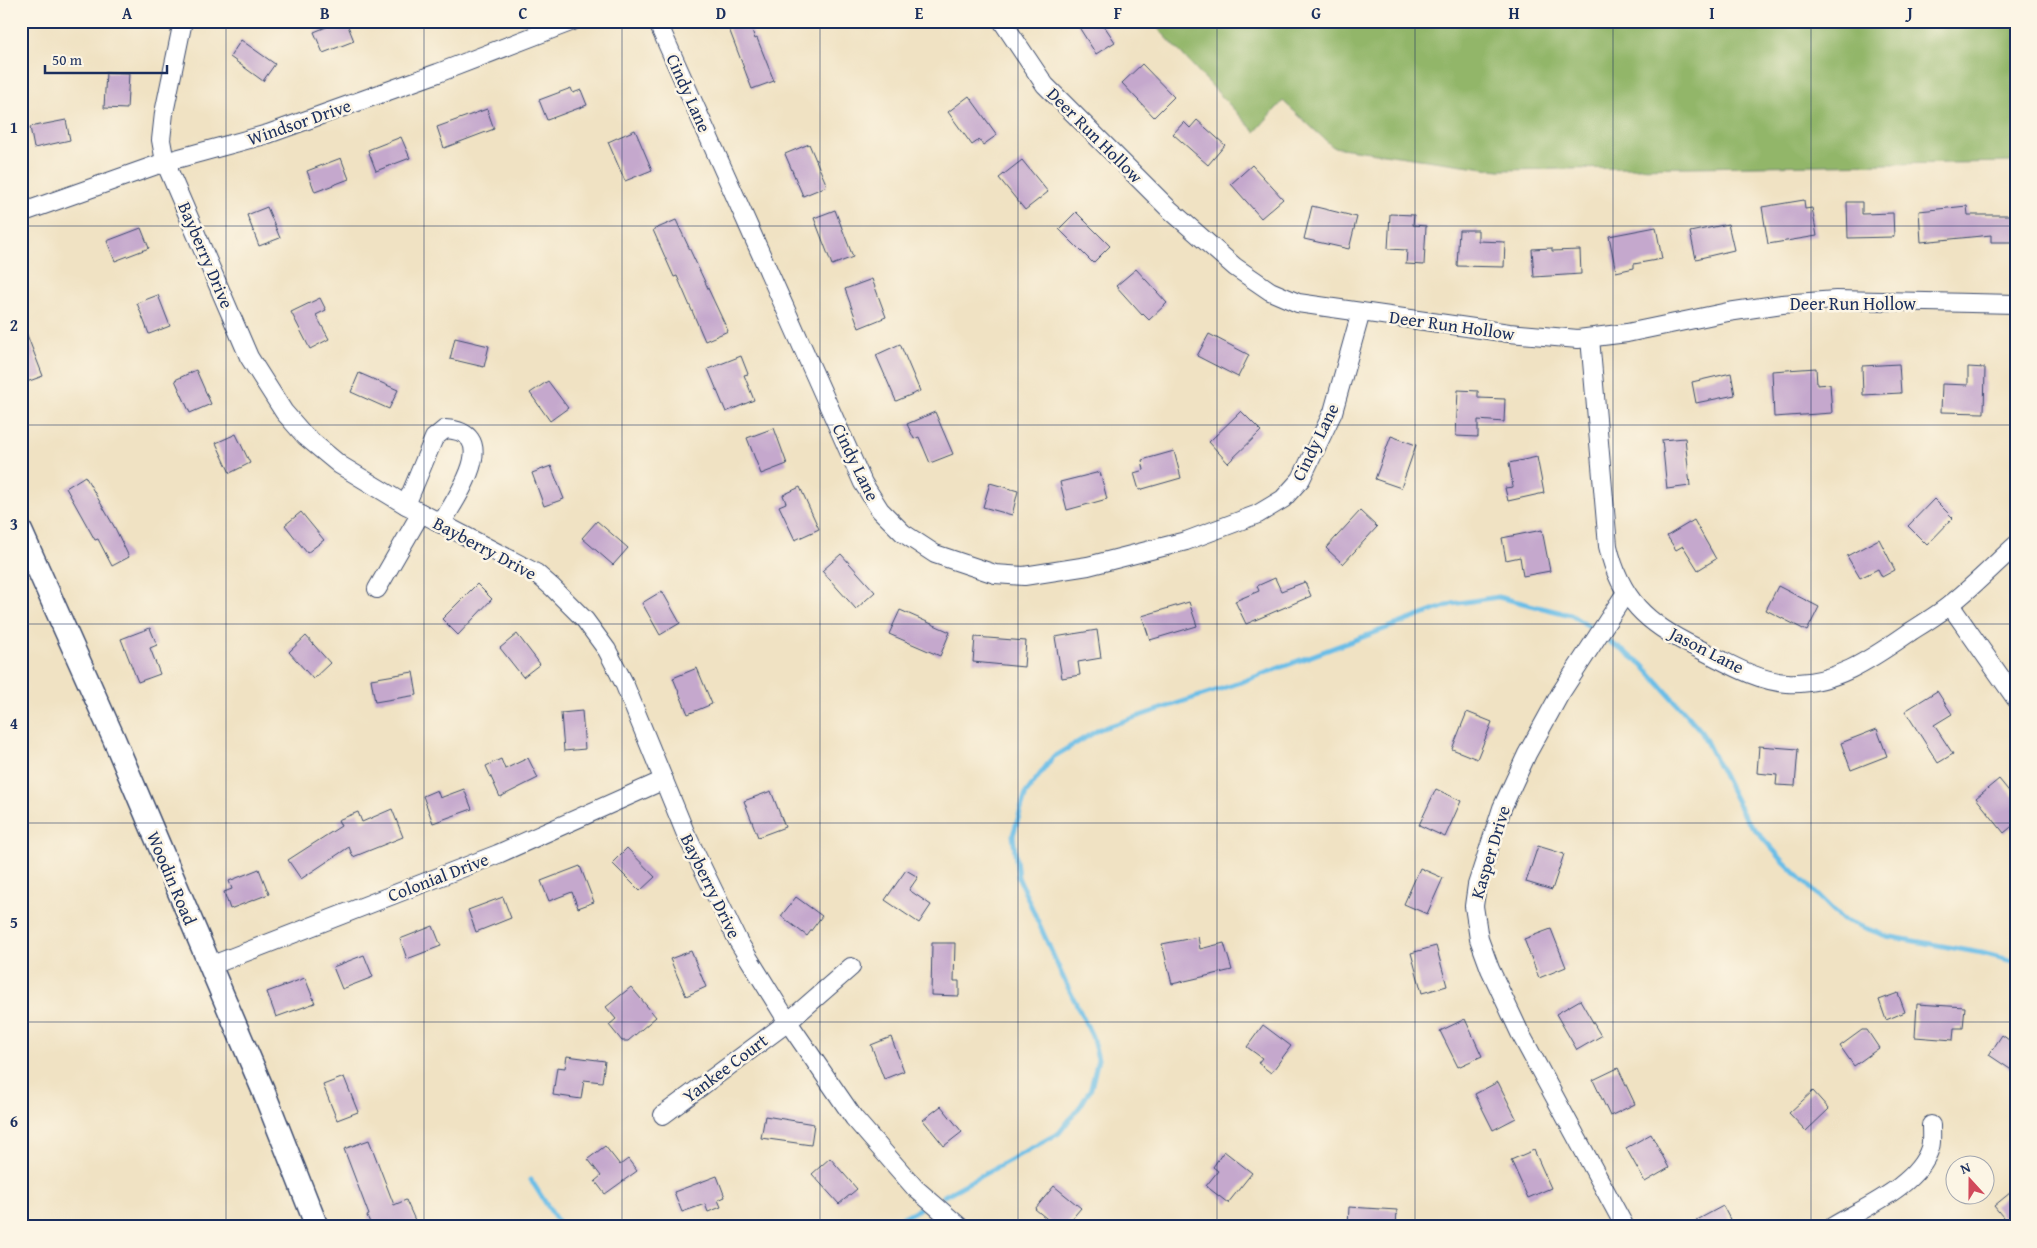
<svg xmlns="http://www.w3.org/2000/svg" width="2037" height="1248" font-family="'Gentium Book Plus',serif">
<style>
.forest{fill:#92b669;stroke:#567264}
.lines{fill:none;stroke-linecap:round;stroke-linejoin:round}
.stream{stroke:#6bbee7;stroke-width:5}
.building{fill:#c5a8cd}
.minor-casing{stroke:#3b4a6d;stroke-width:20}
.tertiary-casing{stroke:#3b4a6d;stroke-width:25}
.minor{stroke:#fff;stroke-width:18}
.tertiary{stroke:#fff;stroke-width:22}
.grid{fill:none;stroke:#1b2f5e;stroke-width:1;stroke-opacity:0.55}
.labels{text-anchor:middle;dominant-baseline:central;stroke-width:5;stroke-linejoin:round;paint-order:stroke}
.street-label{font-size:18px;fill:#1b2f5e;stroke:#fcf5e5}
.neatline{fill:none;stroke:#1b2f5e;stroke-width:2}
.grid-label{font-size:16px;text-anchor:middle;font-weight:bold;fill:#1b2f5e}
</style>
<rect width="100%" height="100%" fill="#fcf5e5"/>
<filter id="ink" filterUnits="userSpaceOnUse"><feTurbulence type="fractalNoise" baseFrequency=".02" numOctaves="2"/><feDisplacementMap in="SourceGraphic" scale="10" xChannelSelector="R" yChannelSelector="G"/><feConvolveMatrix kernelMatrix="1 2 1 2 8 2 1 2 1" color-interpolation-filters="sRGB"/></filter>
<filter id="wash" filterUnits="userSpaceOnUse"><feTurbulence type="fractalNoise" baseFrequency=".0096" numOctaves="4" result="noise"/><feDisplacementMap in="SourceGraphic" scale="20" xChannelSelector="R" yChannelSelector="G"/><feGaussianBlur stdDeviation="1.12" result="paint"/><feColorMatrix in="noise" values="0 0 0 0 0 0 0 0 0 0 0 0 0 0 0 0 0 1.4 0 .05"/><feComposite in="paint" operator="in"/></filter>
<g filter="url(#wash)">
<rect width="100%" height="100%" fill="#f0e2c3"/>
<!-- forest -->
<path class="forest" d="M1151 21H2016V162L1499 170 1333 147 1283 101 1255 132Z"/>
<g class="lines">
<!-- stream -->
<g class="stream">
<path d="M1610 642 1642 664 1701 731 1745 818 1783 861 1842 919 1886 936 1982 953 2016 962"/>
<path d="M531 1180 561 1227"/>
<path d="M944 1196 1059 1133 1081 1105 1091 1088 1098 1059 1092 1036 1062 975 1018 877 1013 835 1026 793 1053 757 1100 729 1233 685 1452 604 1498 597 1571 615 1588 626"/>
<path d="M884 1227 919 1209"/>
</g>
</g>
<g id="blocks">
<!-- building -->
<g class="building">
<path d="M341 21H346L354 41 323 53 314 32Z"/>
<path d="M726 21H749L755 39 757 38 774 81 752 89Z"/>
<path d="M1075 21H1101L1115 42 1096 54Z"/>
<path d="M241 40 275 64 263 81 230 57Z"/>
<path d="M1142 64 1174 97 1154 117 1122 83Z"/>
<path d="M106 72 129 73 127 109 104 108Z"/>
<path d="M571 88 573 93 581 90 587 105 547 120 539 100Z"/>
<path d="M969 96 997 135 983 145 979 140 972 145 948 112Z"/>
<path d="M487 109 494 129 444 148 437 127Z"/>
<path d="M66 120 70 140 34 148 30 127Z"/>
<path d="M1197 120 1225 145 1208 165 1173 134 1184 122 1190 128Z"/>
<path d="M635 130 652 170 625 181 608 142Z"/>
<path d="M401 137 410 158 376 171 368 150Z"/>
<path d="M809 144 827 186 803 196 785 154Z"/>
<path d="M341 158 349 179 315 192 307 171Z"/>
<path d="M1022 160 1048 192 1025 210 999 178Z"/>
<path d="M1252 165 1283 199 1261 218 1231 184Z"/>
<path d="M1804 200 1805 209 1812 208 1817 236 1768 244 1762 207Z"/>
<path d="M1847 202H1862V214L1893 213 1894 237 1848 238Z"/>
<path d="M1312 206 1357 217 1349 249 1304 239Z"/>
<path d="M1967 206 1968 215H2016V242H1991V235L1921 242 1919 211Z"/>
<path d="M267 207 280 238 259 246 247 215Z"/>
<path d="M835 210 853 257 832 265 814 218Z"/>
<path d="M1076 212 1110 246 1093 263 1059 229Z"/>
<path d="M1390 214 1414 215 1413 225 1426 226 1424 265 1406 264 1407 250 1388 249Z"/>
<path d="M676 220 728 331 705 341 677 276 674 277 653 230Z"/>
<path d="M1728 224 1734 250 1696 259 1690 232Z"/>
<path d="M1656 227 1662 259 1634 264V268L1616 272 1609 236Z"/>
<path d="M141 228 149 248 115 261 107 241Z"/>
<path d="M1459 230H1478V241L1505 242 1504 267 1457 266Z"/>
<path d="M1552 248V251L1580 250 1581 274 1534 277 1532 249Z"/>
<path d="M1136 269 1167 303 1149 320 1143 314 1142 315 1116 286Z"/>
<path d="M872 279 886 317 859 328 845 289Z"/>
<path d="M158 295 170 326 149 334 137 303Z"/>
<path d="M320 298 326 310 316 315 329 339 310 349 291 312Z"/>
<path d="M22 322 43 376 21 384V323Z"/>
<path d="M1209 334 1249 355 1238 377 1197 356Z"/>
<path d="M455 338 489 346 484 367 450 359Z"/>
<path d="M900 344 920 391 896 401 876 355Z"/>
<path d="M741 356 748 374 744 375 754 400 726 412 708 369Z"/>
<path d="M1899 364 1901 393 1863 395 1862 366Z"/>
<path d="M1968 367 1985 368 1984 413 1941 412 1942 384 1968 385Z"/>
<path d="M1816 368 1817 385 1830 384 1832 413 1774 417 1772 371Z"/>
<path d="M196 370 211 404 190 413 175 380Z"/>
<path d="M359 373 398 390 389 409 351 392Z"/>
<path d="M1731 373 1735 395 1696 403 1692 382Z"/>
<path d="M548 381 568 408 550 421 530 393Z"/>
<path d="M1458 390 1478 391V398L1505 399 1504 422 1478 420V437L1456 436Z"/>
<path d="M1241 411 1261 431 1228 463 1209 442Z"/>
<path d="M935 412 953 454 930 463 919 437 914 439 907 424Z"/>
<path d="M774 428 787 464 761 474 747 438Z"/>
<path d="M236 434 250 463 230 473 216 443Z"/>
<path d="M1391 436 1416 445 1401 488 1375 479Z"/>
<path d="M1685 438 1690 486 1667 489 1662 440Z"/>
<path d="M1174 451 1181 478 1139 490 1134 473 1144 470 1142 460Z"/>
<path d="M1537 457 1544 493 1508 501 1505 488 1513 487 1509 463Z"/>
<path d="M551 466 564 499 544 506 532 473Z"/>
<path d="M1100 472 1107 499 1067 510 1060 482Z"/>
<path d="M85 476 115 528 129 557 112 566 98 539 95 540 66 488Z"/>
<path d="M990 483 1018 491 1012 515 983 507Z"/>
<path d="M800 487 819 529 795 540 779 506 786 503 783 495Z"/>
<path d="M1934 499 1953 518 1927 545 1908 526Z"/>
<path d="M1360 511 1377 527 1343 564 1326 548Z"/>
<path d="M301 512 324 540 307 553 285 525Z"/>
<path d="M1694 520 1716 559 1698 570 1683 546 1676 550 1667 536Z"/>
<path d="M597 521 628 548 613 565 582 538Z"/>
<path d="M1542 530 1550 571 1523 576 1520 557 1506 560 1502 538Z"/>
<path d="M1879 539 1895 570 1882 577 1878 569 1860 578 1847 556Z"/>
<path d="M841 554 875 592 856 609 822 571Z"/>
<path d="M1275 578 1281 591 1305 582 1311 596 1246 624 1235 601 1259 591 1257 586Z"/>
<path d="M477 584 492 599 458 635 442 619Z"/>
<path d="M1778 586 1819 607 1807 631 1766 610Z"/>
<path d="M662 591 680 623 660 635 642 603Z"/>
<path d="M1189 602 1197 626 1150 640 1142 616Z"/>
<path d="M900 610 950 632 940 656 889 634Z"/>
<path d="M150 628 157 645 150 648 160 674 138 682 121 639Z"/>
<path d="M1097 630 1101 658 1078 662 1080 675 1062 678 1055 637Z"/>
<path d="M517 634 540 664 523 677 500 648Z"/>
<path d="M306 636 330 663 313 679 289 652Z"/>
<path d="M975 637 1026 641 1024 667 973 662Z"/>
<path d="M697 668 712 704 688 714 673 678Z"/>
<path d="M413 672 417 695 375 702 371 679Z"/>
<path d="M1937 691 1952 714 1934 725 1953 754 1938 763 1905 711Z"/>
<path d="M582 711 585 749 564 751 561 713Z"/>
<path d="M1467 712 1492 722 1477 759 1452 749Z"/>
<path d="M1877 729 1887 756 1851 770 1841 743Z"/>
<path d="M1759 746 1798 749 1795 786 1776 785 1777 775 1757 773Z"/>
<path d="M528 758 538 778 500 797 486 766 501 759 505 769Z"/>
<path d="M1999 779 2016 800V823L2004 833 1976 798Z"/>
<path d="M464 789 472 809 433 823 423 796 437 790 440 798Z"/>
<path d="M1436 789 1461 801 1445 837 1419 825Z"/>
<path d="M771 791 785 827 758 837 744 801Z"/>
<path d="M392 809 403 837 353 857 349 847 301 879 288 860 341 826 338 820 358 812 362 822Z"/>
<path d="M1538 846 1564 854 1552 890 1526 882Z"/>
<path d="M627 848 655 877 640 891 612 863Z"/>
<path d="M580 866 594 902 578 908 572 892 549 901 541 881Z"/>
<path d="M1420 868 1443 878 1427 914 1404 904Z"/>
<path d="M259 869 269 894 230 909 224 892 232 889 229 881Z"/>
<path d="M906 870 918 877 909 890 931 905 919 923 885 900Z"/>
<path d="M503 897 511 918 476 932 468 910Z"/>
<path d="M796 897 822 916 807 936 781 916Z"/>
<path d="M433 926 441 946 407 959 400 939Z"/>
<path d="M1551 929 1566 967 1539 978 1524 939Z"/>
<path d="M1198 937 1200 949 1224 943 1232 970 1172 984 1162 944Z"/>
<path d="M932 943H955L954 981H959V996L931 995Z"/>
<path d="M1436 946 1447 986 1422 993 1411 953Z"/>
<path d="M691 951 706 987 686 996 670 959Z"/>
<path d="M364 955 373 977 342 989 333 967Z"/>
<path d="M305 978 315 1003 276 1017 267 992Z"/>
<path d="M631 987 656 1017 628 1041H622L609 1025 616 1019 606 1007Z"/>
<path d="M1898 993 1905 1012 1886 1020 1879 1000Z"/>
<path d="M1580 1000 1601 1036 1577 1050 1556 1014Z"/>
<path d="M1917 1004 1965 1007 1963 1028H1954L1953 1040 1915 1037Z"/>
<path d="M1465 1019 1482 1056 1458 1067 1440 1031Z"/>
<path d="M1263 1025 1291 1046 1271 1073 1258 1063 1262 1058 1247 1047Z"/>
<path d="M1862 1030H1867L1879 1048 1854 1066 1840 1046Z"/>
<path d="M2002 1035 2016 1045V1073L1989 1055Z"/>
<path d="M891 1037 904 1071 884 1079 871 1045Z"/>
<path d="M567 1056 605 1061 602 1082 584 1080 581 1099 553 1095 557 1067 565 1068Z"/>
<path d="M1618 1068 1635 1104 1610 1116 1593 1080Z"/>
<path d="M344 1077 358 1112 337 1120 323 1085Z"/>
<path d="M1498 1082 1516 1118 1493 1130 1475 1094Z"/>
<path d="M1813 1091 1829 1109 1806 1131 1789 1113Z"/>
<path d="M941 1106 962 1132 944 1146 923 1120Z"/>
<path d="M765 1116 814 1124 811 1145 761 1138Z"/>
<path d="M1651 1134 1669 1168 1645 1182 1626 1148Z"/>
<path d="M369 1140 394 1205 406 1200 418 1227H372L367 1216 369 1215 344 1149Z"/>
<path d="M605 1146 620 1165 628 1159 637 1171 605 1194 595 1181 601 1176 588 1159Z"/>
<path d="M1534 1150 1551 1188 1528 1198 1511 1160Z"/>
<path d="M1224 1151 1252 1173 1228 1203 1206 1186 1218 1171 1213 1167Z"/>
<path d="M830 1158 857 1189 839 1204 812 1174Z"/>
<path d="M717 1176 725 1197 718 1200 721 1207 708 1212 705 1204 682 1212 674 1192Z"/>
<path d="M1054 1186 1081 1208 1065 1227H1057L1035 1209Z"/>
<path d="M2016 1188V1227H2011L1994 1206Z"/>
<path d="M1723 1206 1734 1227H1684Z"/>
<path d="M1349 1207 1397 1210 1396 1227H1348Z"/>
</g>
</g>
</g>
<g filter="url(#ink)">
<use href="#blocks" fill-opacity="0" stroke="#3b4a6d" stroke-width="1"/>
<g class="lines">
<!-- minor casing -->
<g class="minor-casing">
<g id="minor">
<path d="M183 21 164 113 161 140 165 162 249 357 284 412 305 436 340 465 406 505 536 573 553 588 585 620 607 650 624 683 685 832 738 941 788 1022 854 1118 915 1188 960 1227"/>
<path d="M657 21 863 483 880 510 903 533 935 554 995 574 1024 576 1088 566 1186 541 1258 514 1283 499 1301 479 1333 412 1361 312"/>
<path d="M1002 21 1045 85 1169 209 1235 267 1270 291 1298 303 1509 333 1578 339 1627 333 1728 312 1782 304 1836 300 2016 304"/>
<path d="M21 213 165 162 268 134 438 73 573 21"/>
<path d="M1590 338 1608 546C1620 599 1647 624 1695 647 1723 660 1755 681 1787 683 1834 686 1874 657 1910 632 1924 623 1939 614 1951 604 1974 586 1994 565 2016 545"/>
<path d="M406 505 434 438 445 429C504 432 456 498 441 524"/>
<path d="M377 589 421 513"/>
<path d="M1950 605 2016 699"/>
<path d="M210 966 498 854 664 780"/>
<path d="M663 1115 788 1022 851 967"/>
<path d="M1625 1227 1520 1033 1490 969 1479 939 1474 906 1477 885 1502 808 1527 754 1560 694 1625 594"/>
<path d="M1832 1227C1863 1208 1918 1186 1930 1148 1932 1142 1931 1133 1931 1125"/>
</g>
</g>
<!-- tertiary casing -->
<g class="tertiary-casing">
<path id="tertiary" d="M21 531 114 739 263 1090 317 1227"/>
</g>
<!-- minor -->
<use href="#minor" class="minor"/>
<!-- tertiary -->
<use href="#tertiary" class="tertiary"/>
</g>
</g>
<!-- grid -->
<path class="grid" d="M226 21V1227M424 21V1227M622 21V1227M820 21V1227M1018 21V1227M1217 21V1227M1415 21V1227M1613 21V1227M1811 21V1227M21 226H2016M21 425H2016M21 624H2016M21 823H2016M21 1022H2016"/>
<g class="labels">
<!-- street labels -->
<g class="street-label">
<text transform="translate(689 93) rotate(66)">Cindy Lane</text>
<text transform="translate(299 122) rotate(-19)">Windsor Drive</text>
<text transform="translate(1095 135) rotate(45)">Deer Run Hollow</text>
<text transform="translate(206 255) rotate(67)">Bayberry Drive</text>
<text x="1853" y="303">Deer Run Hollow</text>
<text transform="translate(1452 325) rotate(8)">Deer Run Hollow</text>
<text transform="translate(1315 442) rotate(-64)">Cindy Lane</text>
<text transform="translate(856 462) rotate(64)">Cindy Lane</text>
<text transform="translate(485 548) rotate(28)">Bayberry Drive</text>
<text transform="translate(1707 650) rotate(27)">Jason Lane</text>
<text transform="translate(1490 852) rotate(-73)">Kasper Drive</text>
<text transform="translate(438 877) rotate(-21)">Colonial Drive</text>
<text transform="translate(172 878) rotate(67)">Woodin Road</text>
<text transform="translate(711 886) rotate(64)">Bayberry Drive</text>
<text transform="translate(725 1068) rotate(-37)">Yankee Court</text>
</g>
</g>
<!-- margin -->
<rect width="2037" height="1248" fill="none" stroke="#fcf5e5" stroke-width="55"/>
<!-- north arrow -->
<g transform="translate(1970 1180) rotate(339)"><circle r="24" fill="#fcf5e5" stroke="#a2a6af"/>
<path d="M0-4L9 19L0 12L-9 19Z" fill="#d1495b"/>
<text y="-8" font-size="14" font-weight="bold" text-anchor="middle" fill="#1b2f5e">N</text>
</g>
<!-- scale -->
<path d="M45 65v8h122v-8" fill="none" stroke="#1b2f5e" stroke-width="2.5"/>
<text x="52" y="65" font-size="15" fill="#1b2f5e" stroke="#fcf5e5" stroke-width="4" paint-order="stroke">50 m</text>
<rect x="28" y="28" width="1982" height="1192" class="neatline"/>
<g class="grid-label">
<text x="127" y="19">A</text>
<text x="325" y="19">B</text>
<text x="523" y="19">C</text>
<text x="721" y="19">D</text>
<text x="919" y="19">E</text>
<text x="1118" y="19">F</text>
<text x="1316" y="19">G</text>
<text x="1514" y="19">H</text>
<text x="1712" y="19">I</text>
<text x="1910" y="19">J</text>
<text x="14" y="133">1</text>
<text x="14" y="331">2</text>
<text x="14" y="530">3</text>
<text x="14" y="729">4</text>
<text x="14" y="928">5</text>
<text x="14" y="1127">6</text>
</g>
</svg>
